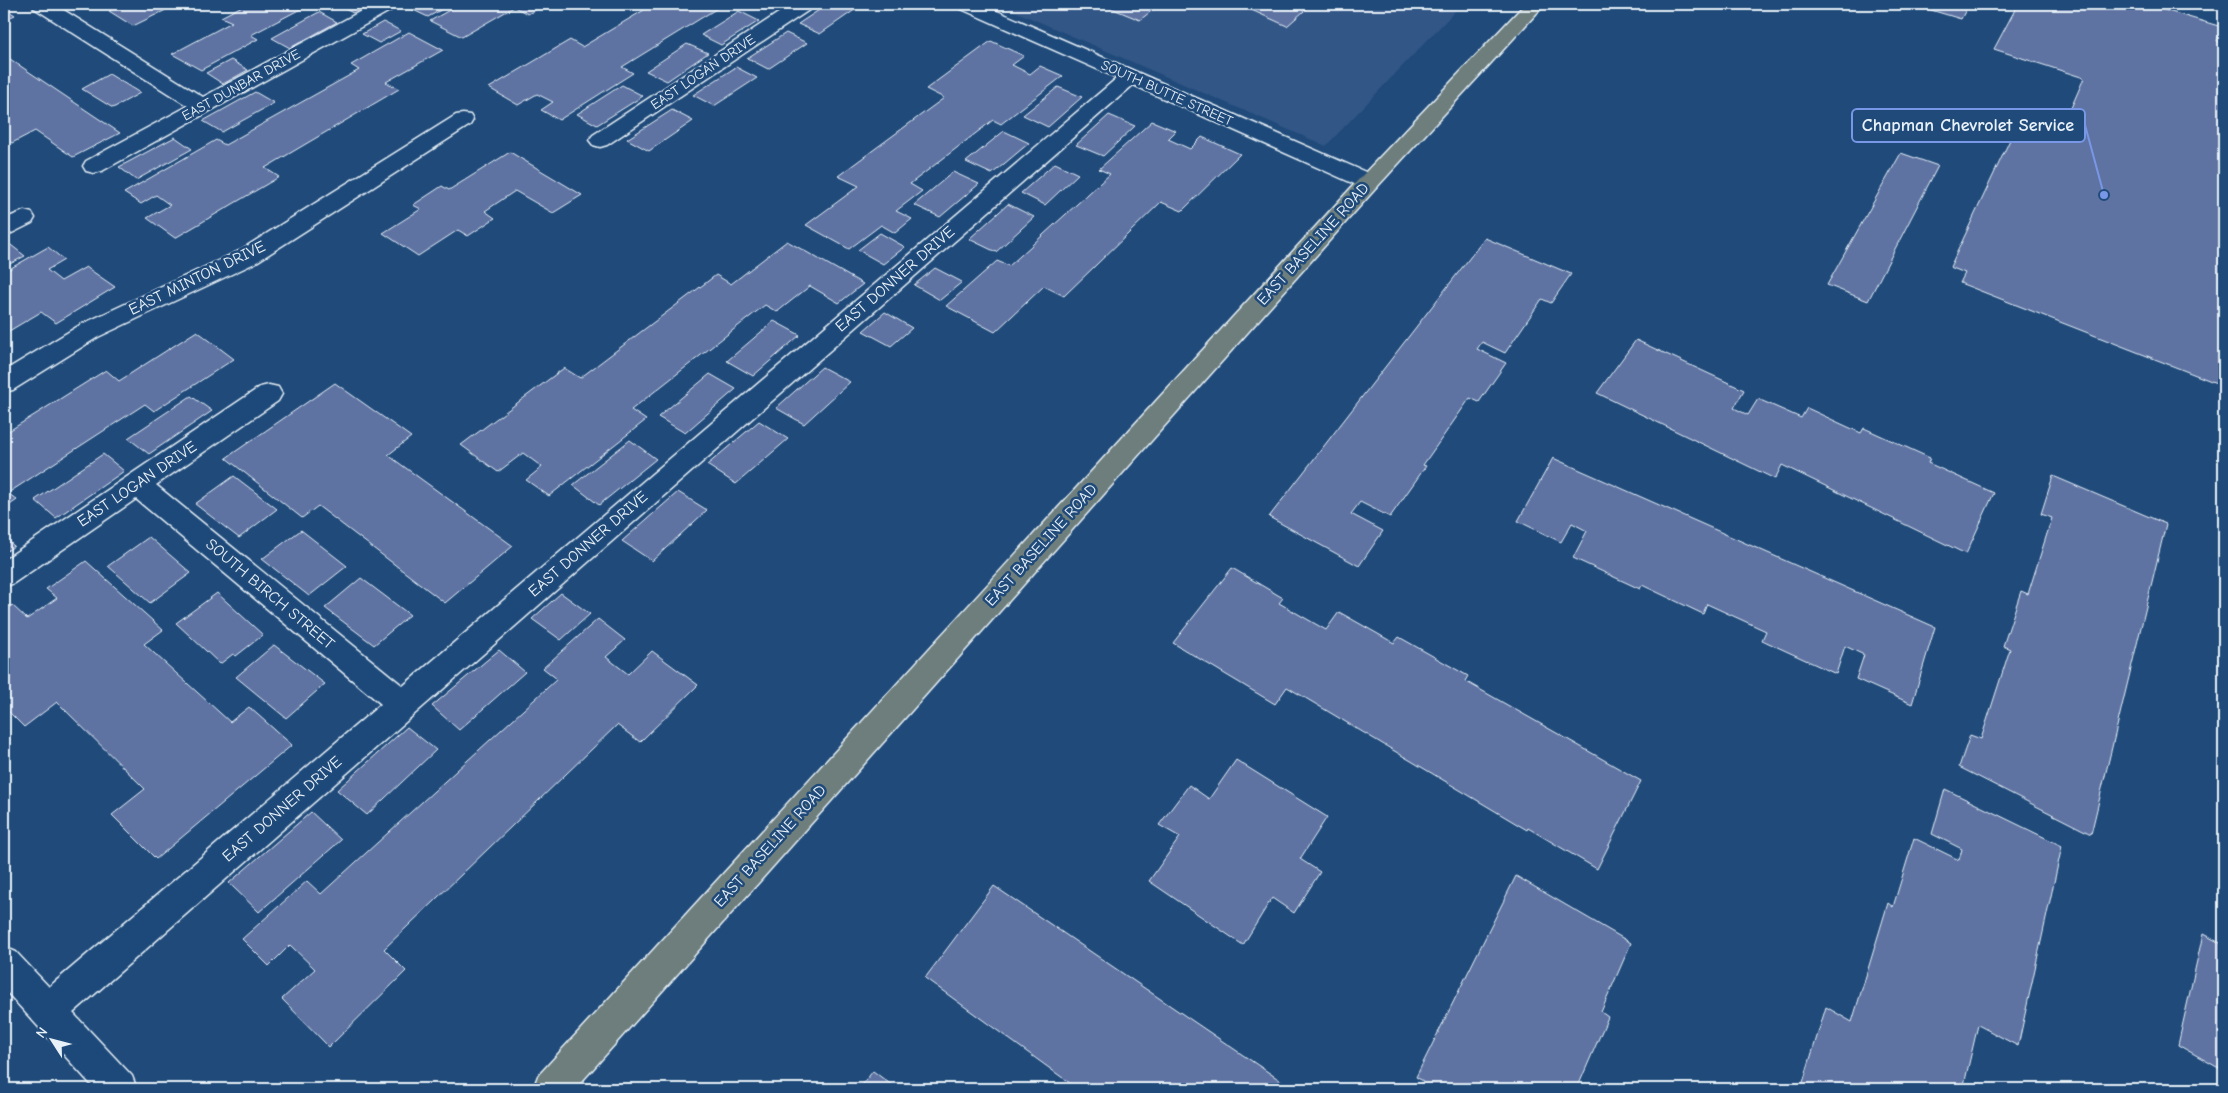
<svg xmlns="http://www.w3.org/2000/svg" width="2228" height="1093" font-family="'Comic Neue',sans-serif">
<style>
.built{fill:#325686}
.building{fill:#5f73a3;stroke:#e8f1f8}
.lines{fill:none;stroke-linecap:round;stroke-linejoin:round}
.minor-casing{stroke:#e8f1f8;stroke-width:3}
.major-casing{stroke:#e8f1f8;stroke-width:3}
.minor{fill:#1f4a7a;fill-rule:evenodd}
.major{fill:#6d7e7c;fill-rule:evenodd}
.labels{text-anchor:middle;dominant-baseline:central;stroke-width:5;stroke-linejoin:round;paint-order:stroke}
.far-street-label{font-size:14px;fill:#e8f1f8;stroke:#1f4a7a}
.street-label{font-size:16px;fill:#e8f1f8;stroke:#1f4a7a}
.leader{fill:none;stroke:#7897e6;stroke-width:2}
.callout-dot{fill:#7897e6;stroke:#1f4a7a;stroke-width:2}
.callout{fill:#1f4a7a;stroke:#7897e6;stroke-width:2}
.callout-label{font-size:18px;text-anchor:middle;font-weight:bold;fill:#e8f1f8}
</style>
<rect width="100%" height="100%" fill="#1f4a7a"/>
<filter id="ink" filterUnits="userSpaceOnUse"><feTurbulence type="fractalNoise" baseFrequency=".02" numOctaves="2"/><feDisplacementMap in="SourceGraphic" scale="10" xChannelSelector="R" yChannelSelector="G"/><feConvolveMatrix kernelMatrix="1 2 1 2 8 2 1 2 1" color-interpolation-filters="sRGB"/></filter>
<g filter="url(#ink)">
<!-- built -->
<path class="built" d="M998 4H1462L1326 146Z"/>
<!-- building -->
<g class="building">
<path d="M123 4H178L133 26 109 11Z"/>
<path d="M246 4H310L251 35 258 39 201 70 172 54 232 22 221 17Z"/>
<path d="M335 4H370L353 13Z"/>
<path d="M416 4H448L450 5 428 17 409 8Z"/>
<path d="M460 4H546L528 14 514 7 462 37 430 21Z"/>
<path d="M654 4H724L622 67 633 73 559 120 541 110 553 102 537 94 518 105 489 88 570 40 582 47Z"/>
<path d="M756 4H785L773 11Z"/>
<path d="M828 4H845L856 9 820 34 798 24Z"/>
<path d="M1101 4H1160L1140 20Z"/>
<path d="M1238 4H1312L1287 26Z"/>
<path d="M1911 4H1969L1961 19Z"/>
<path d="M2018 4H2106L2128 10 2130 4H2144L2222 27 2217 41 2224 43V386L1960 283 1965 273 1950 267 2024 110 2064 124 2084 78 1994 49Z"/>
<path d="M4 8 15 15 4 20Z"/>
<path d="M739 11 759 21 721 45 701 35Z"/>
<path d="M319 12 337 22 290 48 272 38Z"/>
<path d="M383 22 401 31 379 43 362 34Z"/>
<path d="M409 32 443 50 386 82 399 89 265 168 279 177 175 238 147 218 170 205 156 195 141 204 124 193 216 140 225 145 359 70 351 65Z"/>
<path d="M786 33 807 43 768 69 747 58Z"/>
<path d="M991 41 1024 56 1012 65 1030 74 1040 66 1063 76 1001 124 993 120 910 184 922 191 896 211 912 219 895 233 881 225 849 249 806 225 859 186 838 176 944 98 926 89Z"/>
<path d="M687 44 708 53 667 81 646 71Z"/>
<path d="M4 55 120 133 73 157 35 131 12 143 4 138Z"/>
<path d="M231 60 248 70 223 84 206 73Z"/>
<path d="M736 67 757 78 714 106 693 95Z"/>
<path d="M109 74 140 93 113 108 82 89Z"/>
<path d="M622 85 643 96 597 125 577 114Z"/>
<path d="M1058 87 1082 97 1048 127 1023 115Z"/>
<path d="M255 92 274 103 222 132 203 121Z"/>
<path d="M672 110 693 121 649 151 627 139Z"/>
<path d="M1109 115 1135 126 1103 156 1076 145Z"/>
<path d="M1152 121 1176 131 1168 139 1190 149 1202 137 1240 154 1182 211 1161 202 1064 296 1044 286 995 332 946 306 997 261 1009 266 1110 174 1099 169Z"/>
<path d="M1004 131 1029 143 992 174 966 162Z"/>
<path d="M175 137 192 149 136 180 119 167Z"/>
<path d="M510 152 582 195 553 213 515 191 485 211 495 218 468 236 458 230 418 256 383 233 421 209 413 205 442 186 449 190Z"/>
<path d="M1901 153 1938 166 1868 301 1827 285Z"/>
<path d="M1055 163 1078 174 1045 205 1021 193Z"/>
<path d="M953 172 979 184 940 217 914 205Z"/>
<path d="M1008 204 1034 217 996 252 969 239Z"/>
<path d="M880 233 905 247 883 264 858 250Z"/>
<path d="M1485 238 1571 274 1551 303 1542 299 1505 353 1482 342 1477 349 1506 363 1479 402 1470 398 1423 465 1426 466 1390 517 1360 502 1351 514 1383 531 1359 566 1269 517Z"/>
<path d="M787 241 863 284 839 303 810 286 777 312 765 305 631 410 646 420 549 496 526 480 542 467 523 453 498 472 461 445 564 368 580 378 716 275 731 284Z"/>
<path d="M7 242 25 256 4 267V244Z"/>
<path d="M48 247 64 260 47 270 61 281 86 267 115 287 56 323 41 312 4 334V272Z"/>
<path d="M935 268 962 282 940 300 914 285Z"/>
<path d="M885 312 912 328 891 346 863 331Z"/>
<path d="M774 321 800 335 753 376 727 361Z"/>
<path d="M197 331 234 359 154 411 145 404 8 493 17 500 4 509V434L106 370 119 381Z"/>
<path d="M1636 340 1744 390 1734 408 1748 415 1758 399 1801 418 1807 408 1861 433 1864 428 1930 458 1928 463 1994 493 1966 554 1782 465 1775 479 1597 393Z"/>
<path d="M822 367 850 382 804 424 776 408Z"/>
<path d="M710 374 736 389 685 433 658 417Z"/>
<path d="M335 383 411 437 388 455 513 546 445 603 318 506 302 518 226 458Z"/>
<path d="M191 396 212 411 149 454 128 438Z"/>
<path d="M759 421 788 439 736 484 707 465Z"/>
<path d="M630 440 656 459 599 505 573 485Z"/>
<path d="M103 454 124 471 56 518 35 500Z"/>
<path d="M1553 458 1935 627 1912 704 1856 679 1864 655 1845 646 1836 674 1762 640 1766 631 1707 604 1703 614 1642 585 1640 589 1573 558 1587 531 1572 523 1561 542 1518 521Z"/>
<path d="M234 476 277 509 239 538 195 504Z"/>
<path d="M2053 476 2166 524 2091 834 1959 767 1970 735 1981 739 2010 649 2003 646 2021 591 2028 594 2052 518 2041 514Z"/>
<path d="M678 492 707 510 652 561 622 541Z"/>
<path d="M301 530 347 566 309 596 262 559Z"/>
<path d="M4 537 14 546 4 553Z"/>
<path d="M149 537 191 573 150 603 108 566Z"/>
<path d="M86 561 163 630 144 644 230 722 249 707 292 745 156 859 112 815 145 789 57 702 24 727 4 707V611L12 605 27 619 57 598 46 589Z"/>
<path d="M1232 568 1283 598 1279 603 1326 630 1339 612 1394 643 1399 637 1468 676 1465 681 1641 781 1597 869 1528 828 1527 830 1287 687 1275 704 1173 643Z"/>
<path d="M361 578 410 615 374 645 325 608Z"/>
<path d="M217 593 263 635 236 656 233 654 220 664 176 623Z"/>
<path d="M561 593 590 614 561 640 532 619Z"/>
<path d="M598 619 625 640 606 657 628 674 652 651 698 685 640 742 617 725 384 949 406 971 329 1047 282 999 315 969 290 945 269 966 242 939 307 881 321 894 557 679 543 668Z"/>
<path d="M274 645 325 684 286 718 236 677Z"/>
<path d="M499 650 525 672 459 730 432 706Z"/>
<path d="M407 727 436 750 367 815 337 790Z"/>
<path d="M1236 760 1327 817 1300 859 1320 872 1294 913 1272 898 1243 945 1149 881 1180 837 1159 825 1189 785 1209 799Z"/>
<path d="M1945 789 2062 846 2018 1046 1978 1025 1963 1089H1801L1826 1007 1852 1022 1888 903 1893 907 1914 838 1959 860 1962 849 1932 834Z"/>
<path d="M311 812 341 840 259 912 229 883Z"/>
<path d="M1516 876 1631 943 1601 1012 1608 1017 1577 1089H1569L1564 1086 1562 1089H1419L1423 1081 1416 1077Z"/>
<path d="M994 886 1293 1089H1078L925 978Z"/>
<path d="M2203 934 2224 945V1071L2178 1045Z"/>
<path d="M873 1071 897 1089H859Z"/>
</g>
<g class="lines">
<!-- minor casing -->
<g class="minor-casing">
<g id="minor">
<path d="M31 4H54L203 97 374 4H398L395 8 102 171 94 173 86 171 83 166 86 161 188 106 34 8Z"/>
<path d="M792 4H815L812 8 607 145 600 147 593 145 589 140 593 135Z"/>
<path d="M957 4H981L1377 177 1380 182 1377 187 1369 189 1361 187 1133 85 73 1013 132 1076 137 1089H95L4 989V947L16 952 49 987 381 704 136 499 14 583 4 587V560L260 387 269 385 278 387 282 394 278 401 156 485 403 686 1117 78 959 8Z"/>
<path d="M463 114 470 115 473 120 470 125 255 263 98 337 13 390 4 392V371L80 325 239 251 456 115Z"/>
<path d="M24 211 32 213 35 218 32 223 4 237V219Z"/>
</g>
</g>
<!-- major casing -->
<g class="major-casing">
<path id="major" d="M1525 4H1545L1377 187 575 1089H533L538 1076 1361 177Z"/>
</g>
<!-- minor -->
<use href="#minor" class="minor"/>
<!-- major -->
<use href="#major" class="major"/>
</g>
</g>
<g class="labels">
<!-- far-street labels -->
<g class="far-street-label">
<text transform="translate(703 72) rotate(-34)">EAST LOGAN DRIVE</text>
<text transform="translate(241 85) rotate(-29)">EAST DUNBAR DRIVE</text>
<text transform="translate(1167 93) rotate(24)">SOUTH BUTTE STREET</text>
</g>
<!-- street labels -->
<g class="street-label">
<text transform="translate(1313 244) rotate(-48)">EAST BASELINE ROAD</text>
<text transform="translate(197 278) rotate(-26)">EAST MINTON DRIVE</text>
<text transform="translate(895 279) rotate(-41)">EAST DONNER DRIVE</text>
<text transform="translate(137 484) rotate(-34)">EAST LOGAN DRIVE</text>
<text transform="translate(588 544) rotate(-41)">EAST DONNER DRIVE</text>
<text transform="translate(1041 545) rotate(-48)">EAST BASELINE ROAD</text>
<text transform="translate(270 594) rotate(40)">SOUTH BIRCH STREET</text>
<text transform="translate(282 809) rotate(-41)">EAST DONNER DRIVE</text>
<text transform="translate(770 846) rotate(-48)">EAST BASELINE ROAD</text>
</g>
</g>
<!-- callouts -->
<path class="leader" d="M2104 195L2085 125"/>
<circle class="callout-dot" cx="2104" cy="195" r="5"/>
<rect class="callout" x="1852" y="109" width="233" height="33" rx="5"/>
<g class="callout-label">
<text x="1968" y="131">Chapman Chevrolet Service</text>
</g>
<!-- margin -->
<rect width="2228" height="1093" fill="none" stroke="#1f4a7a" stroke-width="20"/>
<rect x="10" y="10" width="2208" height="1073" fill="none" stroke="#e8f1f8" stroke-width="2" filter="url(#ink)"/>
<!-- north arrow -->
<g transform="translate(52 1040) rotate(306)" stroke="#1f4a7a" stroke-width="4" paint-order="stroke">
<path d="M0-4L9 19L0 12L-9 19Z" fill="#e8f1f8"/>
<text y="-8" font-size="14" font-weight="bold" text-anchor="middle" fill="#e8f1f8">N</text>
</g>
</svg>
